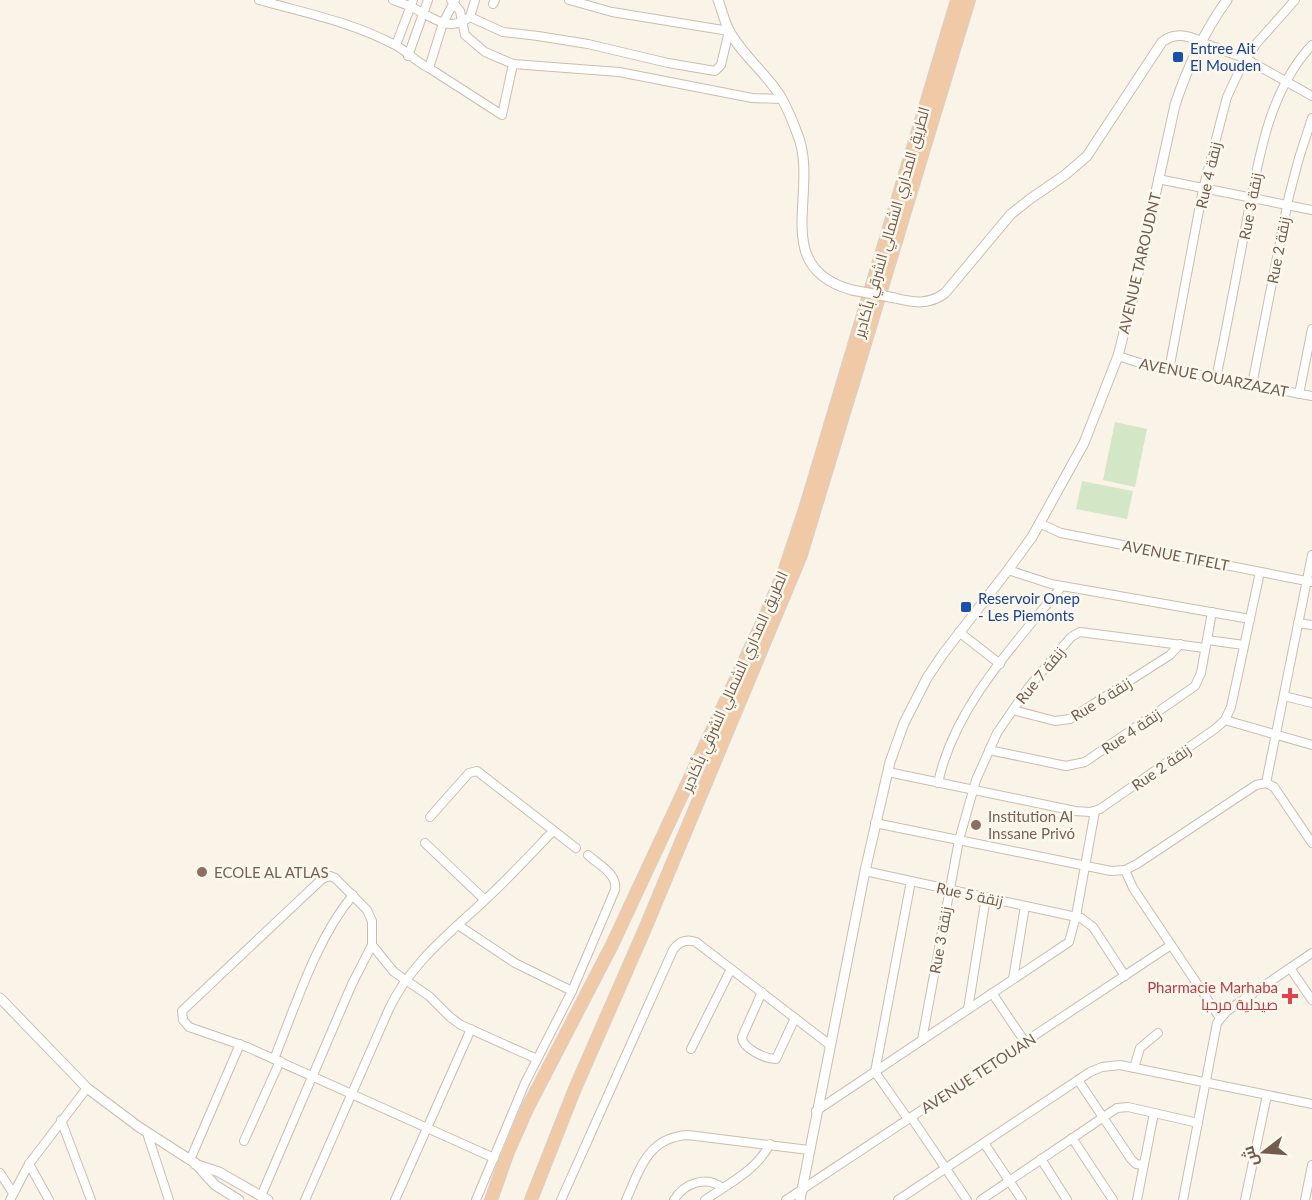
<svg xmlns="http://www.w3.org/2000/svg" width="1312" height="1200" font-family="Lato,Cairo,sans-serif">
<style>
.green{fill:#d3e7c7}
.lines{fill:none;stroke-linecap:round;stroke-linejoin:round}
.minor-casing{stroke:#cbbcaf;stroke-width:10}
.tertiary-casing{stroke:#cbbcaf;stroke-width:11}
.trunk-casing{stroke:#d8d1cd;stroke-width:14}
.minor{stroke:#fff;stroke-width:8}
.tertiary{stroke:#fff;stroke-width:9}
.trunk{stroke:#f0c9a6;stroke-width:12}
.tertiary-bridge-casing{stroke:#cbbcaf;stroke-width:11;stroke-linecap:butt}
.tertiary-bridge{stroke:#fff;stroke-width:9}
.transit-dot{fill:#1a4fb4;stroke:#fdf8ee;stroke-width:2}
.education-dot{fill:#8d6e63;stroke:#fdf8ee;stroke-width:2}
.health-dot{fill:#e0444e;stroke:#fdf8ee;stroke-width:2}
.labels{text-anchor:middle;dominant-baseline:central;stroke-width:5;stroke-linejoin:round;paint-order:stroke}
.transit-label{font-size:15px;fill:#164399;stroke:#fdf8ee;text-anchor:start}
.street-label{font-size:15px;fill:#725c4e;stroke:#fdf8ee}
.education-label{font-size:15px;fill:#785e54;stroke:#fdf8ee;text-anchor:start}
.health-label{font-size:15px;fill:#be3a42;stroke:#fdf8ee;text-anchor:end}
</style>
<rect width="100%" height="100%" fill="#faf4e8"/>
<!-- green -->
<g class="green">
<path d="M1115 422 1147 429 1135 487 1103 480Z"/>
<path d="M1082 481 1133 491 1127 519 1076 509Z"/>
</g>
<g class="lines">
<!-- minor casing -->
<g class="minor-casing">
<g id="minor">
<path d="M259 0C305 13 352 22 395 45 407 51 416 62 429 68L502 115 513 64"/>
<path d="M393 0C399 2 405 4 411 7 432 16 447 34 470 17L503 32 538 36 588 44 668 63 715 71 721 65 729 31 612 12 569 0"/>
<path d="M451 0 460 11 465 35 485 52 513 64 619 72 752 98 782 99"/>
<path d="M493 4 495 0"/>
<path d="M470 17 475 0"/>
<path d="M1201 42 1246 59 1312 96"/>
<path d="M396 45 413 0"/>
<path d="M408 56 428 0"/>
<path d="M429 68 443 23 455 0"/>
<path d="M1158 179 1312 210"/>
<path d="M1118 356 1146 365 1312 396"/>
<path d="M1169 370 1203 189 1227 97 1240 69 1256 44 1295 0"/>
<path d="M1216 378C1226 331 1235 283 1244 235 1257 170 1265 95 1312 45"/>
<path d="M1252 385 1289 196 1299 158 1312 118"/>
<path d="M1299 394 1312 329"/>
<path d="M1041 524 1061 533 1312 582"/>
<path d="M1008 570 1051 584 1250 619"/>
<path d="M1298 623 1312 625"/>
<path d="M959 632 1000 664"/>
<path d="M1207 640 1244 645"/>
<path d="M1284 696 1312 703"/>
<path d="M1013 710 1055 721 1070 719 1170 655 1180 644"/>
<path d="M1225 720 1312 745"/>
<path d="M989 750 1066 766 1085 762 1195 686 1201 673 1212 612"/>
<path d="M888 772 1075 811 1090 812 1100 809 1215 729 1225 720 1231 707 1260 572"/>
<path d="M938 783C954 707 1015 644 1062 586"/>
<path d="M1266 783 1312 555"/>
<path d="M430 817 469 773 477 771 576 848"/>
<path d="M875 823 1111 871 1125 870 1137 864 1256 785 1266 783 1274 787 1312 843"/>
<path d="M425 843 485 900"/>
<path d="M1125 870 1133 888 1220 1018"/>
<path d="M865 871 1081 918 1093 927 1125 976"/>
<path d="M458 925 515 963 572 991"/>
<path d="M1290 968 1312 1000"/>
<path d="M1013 979 1025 906"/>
<path d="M762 992 742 1037C742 1048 765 1059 776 1059L795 1018"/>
<path d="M992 993 1025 1042"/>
<path d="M968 1009 986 897"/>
<path d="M922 1040 959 840 976 780 997 733 1028 688 1071 637 1080 632 1205 648"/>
<path d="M691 1049 731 969"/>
<path d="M274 1059C296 1005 316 939 353 895"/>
<path d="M1134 1068 1140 1048 1158 1033"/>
<path d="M1078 1080 1131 1159 1136 1164 1144 1165"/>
<path d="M816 1111 1069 942 1076 916 1095 811"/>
<path d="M911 1117 967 1200"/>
<path d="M908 1119 875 1072 911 881"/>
<path d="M61 1120 91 1200"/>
<path d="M147 1133 169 1200"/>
<path d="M1072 1138 1113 1200"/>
<path d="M244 1141 280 1061"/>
<path d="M984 1143 1022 1200"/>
<path d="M494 1158 247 1047 189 1027 183 1020 182 1011 322 879 330 876 335 878 367 910 372 921V945L394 972 429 996 450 1017 461 1025 537 1059"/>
<path d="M1041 1159 1067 1200"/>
<path d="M190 1160 240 1044"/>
<path d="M29 1164 49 1200"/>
<path d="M0 1173 13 1193"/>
<path d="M261 1196 352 984 372 945"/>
<path d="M10 1200 29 1164 87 1088"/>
<path d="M305 1200 389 1009C410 964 450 933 485 900 509 878 531 854 553 831"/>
<path d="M395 1200 471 1029"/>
<path d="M476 1200 525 1083 572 991 615 890C618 874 599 865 588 855"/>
<path d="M561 1200 673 950C679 941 687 939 696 942L830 1045"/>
<path d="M626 1200C640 1169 648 1137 688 1135L809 1150"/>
<path d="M674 1200C684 1183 707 1175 722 1188"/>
<path d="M705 1200C728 1184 757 1170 770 1144"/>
<path d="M786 1200 1171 945"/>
<path d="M898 1200 1090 1072 1102 1067 1120 1065 1312 1104"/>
<path d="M981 1200 1117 1108 1128 1107 1198 1123"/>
<path d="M1137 1200 1154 1113"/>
<path d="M1183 1200 1217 1023 1227 1011 1312 953"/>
<path d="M1245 1200 1267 1095"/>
<path d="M1305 1200 1312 1165"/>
</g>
</g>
<!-- tertiary casing -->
<g class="tertiary-casing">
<g id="tertiary">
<path d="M718 0C722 10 724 21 729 30 741 55 769 75 782 99 788 110 793 122 797 133 821 190 768 267 852 290"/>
<path d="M895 298C914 303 929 305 945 293L1011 214 1030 199 1065 175 1087 156 1162 42C1175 32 1188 35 1201 42"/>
<path d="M0 998 87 1088 139 1127 195 1163 215 1185 239 1200"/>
<path d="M195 1164 219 1172 268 1200"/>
<path d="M800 1200 865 871 890 762 904 723 927 678 943 654 1008 570 1032 537 1084 443 1118 356 1132 301 1175 105C1187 68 1204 32 1227 0"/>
</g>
</g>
<!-- trunk casing -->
<g class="trunk-casing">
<g id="trunk">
<path d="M491 1200 508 1152 528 1107 612 945 764 619 785 569 806 506 957 0"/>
<path d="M531 1200 574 1091 644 931 801 555 969 0"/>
</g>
</g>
<!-- minor -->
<use href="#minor" class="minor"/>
<!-- tertiary -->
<use href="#tertiary" class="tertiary"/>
<!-- trunk -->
<use href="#trunk" class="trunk"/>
<!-- tertiary-bridge casing -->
<g class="tertiary-bridge-casing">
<path id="tertiary-bridge" d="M852 290 895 298"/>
</g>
<!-- tertiary-bridge -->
<use href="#tertiary-bridge" class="tertiary-bridge"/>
</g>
<!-- markers -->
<g class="transit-dot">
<rect x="1172" y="51" width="12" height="12" rx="3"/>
<rect x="960" y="601" width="12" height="12" rx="3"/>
</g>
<g class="education-dot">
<circle cx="976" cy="825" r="6"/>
<circle cx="202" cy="872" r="6"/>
</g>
<path class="health-dot" d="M1287 987h6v6h6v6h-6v6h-6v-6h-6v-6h6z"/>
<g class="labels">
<!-- transit labels -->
<g class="transit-label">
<text x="1190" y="48">Entree Ait<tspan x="1190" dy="17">El Mouden</tspan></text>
<text x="978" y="598">Reservoir Onep<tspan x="978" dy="17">- Les Piemonts</tspan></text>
</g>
<!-- street labels -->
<g class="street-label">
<text transform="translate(1208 175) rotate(-77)">Rue 4 زنقة</text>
<text transform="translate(1250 206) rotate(-79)">Rue 3 زنقة</text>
<text transform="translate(891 222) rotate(-74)">الطريق المداري الشمالي الشرقي بأكادير</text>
<text transform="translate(1278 250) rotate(-79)">Rue 2 زنقة</text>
<text transform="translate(1139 263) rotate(-77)">AVENUE TAROUDNT</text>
<text transform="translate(1214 377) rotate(11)">AVENUE OUARZAZAT</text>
<text transform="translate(1176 555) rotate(11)">AVENUE TIFELT</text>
<text transform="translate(1040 675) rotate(-51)">Rue 7 زنقة</text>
<text transform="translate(734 681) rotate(-66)">الطريق المداري الشمالي الشرقي بأكادير</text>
<text transform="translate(1101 699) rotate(-32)">Rue 6 زنقة</text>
<text transform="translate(1131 731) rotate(-34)">Rue 4 زنقة</text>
<text transform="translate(1161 767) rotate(-35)">Rue 2 زنقة</text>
<text transform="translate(970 894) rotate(12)">Rue 5 زنقة</text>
<text transform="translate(940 940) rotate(-80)">Rue 3 زنقة</text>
<text transform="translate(978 1073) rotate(-33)">AVENUE TETOUAN</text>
</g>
<!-- education labels -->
<g class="education-label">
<text x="988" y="816">Institution Al<tspan x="988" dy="17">Inssane Privó</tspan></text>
<text x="214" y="872">ECOLE AL ATLAS</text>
</g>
<!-- health labels -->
<g class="health-label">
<text x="1278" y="987">Pharmacie Marhaba<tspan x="1278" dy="17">صيدلية مرحبا</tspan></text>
</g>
</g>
<!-- north arrow -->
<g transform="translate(1264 1152) rotate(253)" stroke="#fdf8ee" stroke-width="4.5" paint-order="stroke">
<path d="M0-4.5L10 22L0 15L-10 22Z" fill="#725c4e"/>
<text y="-9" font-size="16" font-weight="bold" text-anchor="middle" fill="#725c4e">ش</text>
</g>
</svg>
